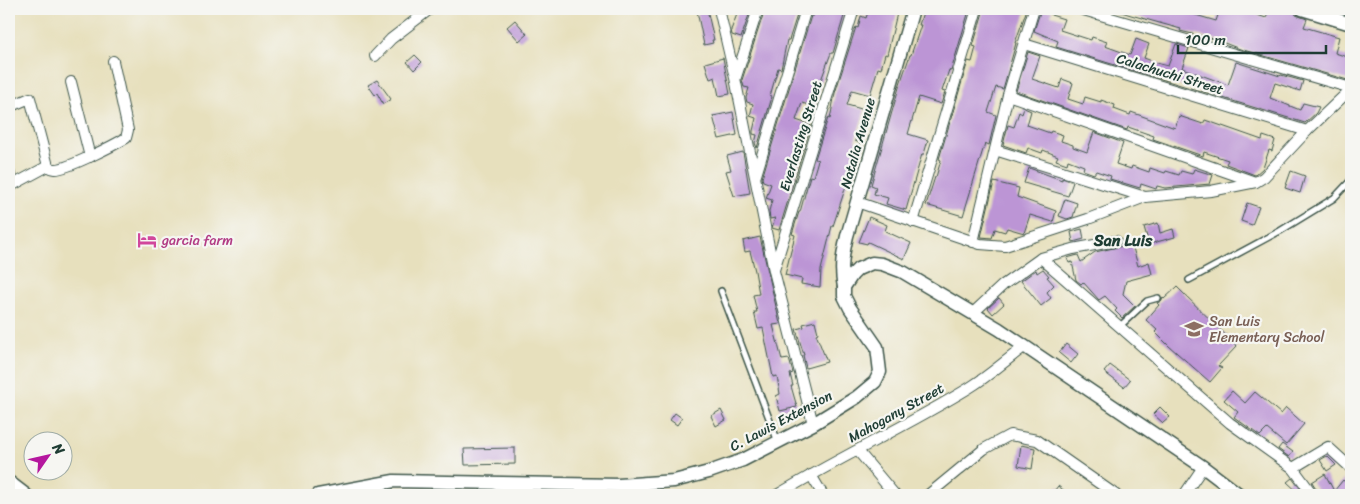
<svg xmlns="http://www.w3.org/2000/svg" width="1360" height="504" font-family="Sriracha,sans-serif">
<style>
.building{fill:#bc95d5}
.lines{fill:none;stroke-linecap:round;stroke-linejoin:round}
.service-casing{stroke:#3d5549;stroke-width:8}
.minor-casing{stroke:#3d5549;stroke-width:12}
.tertiary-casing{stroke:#3d5549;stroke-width:15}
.service{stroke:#fff;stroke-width:5}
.minor{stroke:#fff;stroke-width:10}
.tertiary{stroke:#fff;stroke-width:12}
.labels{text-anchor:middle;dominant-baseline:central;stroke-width:4.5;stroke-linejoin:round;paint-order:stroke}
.street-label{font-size:14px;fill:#1f3d34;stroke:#f6f6f2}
.hotel-label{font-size:14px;fill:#b23c85;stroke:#f6f6f2;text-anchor:start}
.education-label{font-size:14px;fill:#785e54;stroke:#f6f6f2;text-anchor:start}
.quarter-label{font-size:16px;font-weight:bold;fill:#1f3d34;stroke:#f6f6f2}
</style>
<rect width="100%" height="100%" fill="#f6f6f2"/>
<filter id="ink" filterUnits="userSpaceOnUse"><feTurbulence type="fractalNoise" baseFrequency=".02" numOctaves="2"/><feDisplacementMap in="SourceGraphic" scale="10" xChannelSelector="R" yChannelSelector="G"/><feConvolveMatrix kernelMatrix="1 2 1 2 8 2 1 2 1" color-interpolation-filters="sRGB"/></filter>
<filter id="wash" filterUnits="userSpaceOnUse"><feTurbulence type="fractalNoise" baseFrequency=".0096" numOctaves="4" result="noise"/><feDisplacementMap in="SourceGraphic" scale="20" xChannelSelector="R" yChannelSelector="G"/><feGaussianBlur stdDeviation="1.12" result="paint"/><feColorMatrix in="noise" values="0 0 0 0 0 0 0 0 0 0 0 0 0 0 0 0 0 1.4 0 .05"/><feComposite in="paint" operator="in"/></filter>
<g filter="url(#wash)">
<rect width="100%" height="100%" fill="#e7e0bd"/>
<g id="blocks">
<!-- building -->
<g class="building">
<path d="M707 9 714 40H712L713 43 704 45 697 11Z"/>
<path d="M739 9H751L741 38 732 35 731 30Z"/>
<path d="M765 9H797L796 11 798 12 789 40H787L781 69 778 68 770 96 772 97 757 148 755 143 757 135 753 134V131L756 118 750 116 753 104 747 102 746 98 749 88 744 87 742 80Z"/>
<path d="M815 9H846L833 53H831L821 80 815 107 802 103 796 120 811 125 779 230 772 228 775 218 770 219 769 211 772 200 766 198 771 184 763 181 762 178 811 16H813Z"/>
<path d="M869 9H898L887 55 885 54 881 69 878 68 870 95 852 90 847 105 865 110 855 141 860 143 833 226H832L821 270 820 287 801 284 802 279 785 275 795 235 792 234 799 212H800L810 176 813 177 818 160 815 159 828 118 830 119 835 93 856 27 858 28 861 16 866 18Z"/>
<path d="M924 9H966L964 13 968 14 951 71 949 70 942 91 945 92 941 104 919 97 908 134 928 140 924 154H922L906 210 886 204 888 198 874 194 876 187 871 185 900 84 910 55H911L921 25H919Z"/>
<path d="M984 9H1027L1015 43H1016L1003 89 996 87 988 112 996 115 989 145 985 143 963 216 926 205 935 177H936L941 160 939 159 968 61 972 62 976 47 973 46Z"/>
<path d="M1041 9 1052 11 1051 15 1064 19 1060 30 1091 40 1092 37 1107 42 1105 46 1130 55 1136 39 1149 44 1144 58 1160 64 1168 66 1176 44 1189 48 1182 68 1228 85 1236 62 1280 76 1281 75 1303 81 1300 91 1275 83 1270 98 1300 110 1303 103 1319 107 1316 113 1305 123 1056 47 1058 41 1034 31Z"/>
<path d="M1118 9H1183L1182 11 1216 21 1220 9H1240L1266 18 1269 9 1294 10 1296 15 1307 19 1304 27 1339 37 1335 53 1351 58V81L1240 49 1214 39 1180 31 1181 29 1131 15 1118 11Z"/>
<path d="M515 20 527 34 519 41 507 27Z"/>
<path d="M1028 52 1040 56 1032 79 1059 88 1062 79 1073 83 1068 99 1083 104 1085 97 1101 102V100L1115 105 1114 109 1130 115 1131 112 1175 128 1179 116 1203 124 1205 120 1262 140 1263 136 1275 140 1272 151 1269 150 1263 168 1255 175 1226 164 1228 160 1204 152 1203 156 1153 139 1154 136 1128 127 1127 130 1016 91Z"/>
<path d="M415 55 422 62 414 70 407 62Z"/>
<path d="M723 58 730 94 719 96 715 77 710 79 705 63Z"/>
<path d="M377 80 391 99 383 104 377 93 375 95 368 85Z"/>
<path d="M1024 108 1031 111 1027 125 1050 133 1051 131 1063 135 1061 141 1073 145V147L1087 152 1094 132 1123 143 1116 164 1131 169 1132 166 1149 172 1150 168 1165 173 1166 171 1179 175 1181 171 1192 174 1194 169 1213 175 1210 184 1165 188 1157 186 1156 189 1141 184 1140 188 1110 179 1111 176 1096 171 1094 174 1083 170 1084 166 1068 160 1067 164 1056 160 1058 156 1043 150 1042 153 1028 148 1026 153 1003 145 1008 125 1014 127 1019 112 1022 114Z"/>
<path d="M733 112 737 135 719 139 713 116Z"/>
<path d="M743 152 750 193 734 196 726 171 731 170 727 156Z"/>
<path d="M1029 168 1062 180V178L1073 182 1068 196 1024 183Z"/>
<path d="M1291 171 1305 176 1300 193 1285 188Z"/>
<path d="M994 182 1019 188 1017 197 1056 211 1053 222 1030 215 1024 233 1007 228 1005 232 995 229 992 238 981 237Z"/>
<path d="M1065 199 1077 203 1073 217 1067 219 1059 216Z"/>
<path d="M1247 203 1259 207 1252 225 1241 221Z"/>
<path d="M869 217 887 225 885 231 911 243 904 259 868 242 867 244 859 242Z"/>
<path d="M1158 223 1160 233 1173 229 1175 237 1149 244 1144 227Z"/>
<path d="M1082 229 1084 239 1073 242 1071 232Z"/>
<path d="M760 237 780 324 773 325 782 360 789 359 793 373 790 374 793 386H791L797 407 780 411 776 396 780 394 777 376 773 377 763 328 758 329 754 312H757L753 295 759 294 755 271 750 251 745 252 743 241Z"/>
<path d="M1132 244 1138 266 1149 262 1152 274 1126 281 1123 294 1135 306 1122 318 1115 311 1117 309 1105 296 1099 300 1083 282 1081 284 1076 280 1072 262 1069 263 1067 258 1078 255 1081 262 1095 252Z"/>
<path d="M1043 269 1049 276 1047 277 1054 285 1047 292 1051 298 1041 306 1021 281 1036 270 1037 273Z"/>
<path d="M1177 287 1237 346 1218 366 1222 368 1210 382 1169 346 1155 332 1157 330 1146 320 1159 305 1157 303 1161 301 1163 298 1164 299Z"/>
<path d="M999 298 1004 304 993 314 988 308Z"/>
<path d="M815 321 818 333 816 334 827 362 806 368 803 355H804L796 329 804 327 803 324Z"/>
<path d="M1066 344 1078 354 1071 363 1059 353Z"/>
<path d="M1110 365 1130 380 1124 387 1104 372Z"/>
<path d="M1232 391 1245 403 1255 392 1281 414 1286 408 1304 424 1286 445 1267 429 1260 436 1234 417 1238 412 1224 400Z"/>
<path d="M1160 407 1170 417 1163 423 1153 414Z"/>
<path d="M721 410 726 420 716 426 711 416Z"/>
<path d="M675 413 682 418 677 425 670 420Z"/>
<path d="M1282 444 1293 452 1289 457 1278 449Z"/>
<path d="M1021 445 1035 448 1032 469 1018 466Z"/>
<path d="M515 448V464L465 465 464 449Z"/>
<path d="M1327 456 1336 465 1327 471 1320 460Z"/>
<path d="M1325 474 1334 491 1343 480 1345 482 1351 475V495H1320L1312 482Z"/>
<path d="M1292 478 1305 495H1301L1287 482Z"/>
<path d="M1058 486 1070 495H1051Z"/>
</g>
</g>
</g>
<g filter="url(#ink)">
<use href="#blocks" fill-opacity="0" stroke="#3d5549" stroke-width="1"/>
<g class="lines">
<!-- service casing -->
<g class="service-casing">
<g id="service">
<path d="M1189 280 1280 231 1334 198 1351 180"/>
<path d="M721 291 778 442"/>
<path d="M1119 327 1147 301 1158 298"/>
</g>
</g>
<!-- minor casing -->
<g class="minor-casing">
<g id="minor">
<path d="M719 9 735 78 774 271 813 424"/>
<path d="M1080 9 1351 88"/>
<path d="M1024 44 1307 131"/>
<path d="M375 56 391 39 430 9"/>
<path d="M736 77 758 9"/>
<path d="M71 82 90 157"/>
<path d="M1008 95 1255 182"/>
<path d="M9 107 30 98 48 166"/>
<path d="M995 150 1145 197"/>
<path d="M9 171 12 185"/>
<path d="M756 175 806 9"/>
<path d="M9 187 48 166C51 168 52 169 55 169 66 170 116 144 126 138L128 130 113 61"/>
<path d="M857 202 980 244 1005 246 1088 219 1145 197 1211 191 1256 182 1264 177 1307 131 1351 89"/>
<path d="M913 222 977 9"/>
<path d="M973 242 1008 95 1034 9"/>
<path d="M1041 258 1230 423 1293 468 1313 495"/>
<path d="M774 270 854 9"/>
<path d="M973 313 1003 285 1041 258 1073 249 1116 241"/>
<path d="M858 451 895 495"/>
<path d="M1293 468 1328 447 1351 468"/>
<path d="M811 475 823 495"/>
<path d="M777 495C840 457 907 426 969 388 989 376 1006 360 1024 347"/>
<path d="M928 495 984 449 1010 435 1037 440 1116 495"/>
<path d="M1184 495 1203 467"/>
</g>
</g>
<!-- tertiary casing -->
<g class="tertiary-casing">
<g id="tertiary">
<path d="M1302 9 1351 24"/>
<path d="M844 287C840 269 843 253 847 236L913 9"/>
<path d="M9 482 26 495"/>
<path d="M318 495 394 481 619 485 674 481 709 472 743 460 813 424 857 397 875 382 880 372 877 347 850 308 844 296V287L852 275 858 269 872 263 882 264 903 272 999 329 1203 467 1240 495"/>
</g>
</g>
<!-- service -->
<use href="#service" class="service"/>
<!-- minor -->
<use href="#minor" class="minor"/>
<!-- tertiary -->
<use href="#tertiary" class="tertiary"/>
</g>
</g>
<!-- icons -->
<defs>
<g id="hotel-bare" transform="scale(1.5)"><path d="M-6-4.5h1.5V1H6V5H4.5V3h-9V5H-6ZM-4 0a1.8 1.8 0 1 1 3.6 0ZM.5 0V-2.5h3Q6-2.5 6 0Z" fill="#d1479c" stroke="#f6f6f2" stroke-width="2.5" paint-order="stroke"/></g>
<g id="school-bare" transform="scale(1.5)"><path d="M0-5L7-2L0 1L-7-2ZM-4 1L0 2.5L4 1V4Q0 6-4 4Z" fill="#8d6e63" stroke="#f6f6f2" stroke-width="2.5" paint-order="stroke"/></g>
</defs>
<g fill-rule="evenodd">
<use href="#hotel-bare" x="147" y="240"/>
<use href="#school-bare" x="1194" y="329"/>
</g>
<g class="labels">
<!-- street labels -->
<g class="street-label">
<text transform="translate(1170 74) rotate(17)">Calachuchi Street</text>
<text transform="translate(801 136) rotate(-73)">Everlasting Street</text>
<text transform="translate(858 143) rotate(-74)">Natalia Avenue</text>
<text transform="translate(896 413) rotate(-29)">Mahogany Street</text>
<text transform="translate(781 421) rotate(-28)">C. Lawis Extension</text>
</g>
<!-- hotel labels -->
<g class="hotel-label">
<text x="162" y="240">garcia farm</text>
</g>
<!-- education labels -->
<g class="education-label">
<text x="1209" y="321">San Luis<tspan x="1209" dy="16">Elementary School</tspan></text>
</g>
<!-- quarter labels -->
<g class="quarter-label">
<text x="1123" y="240">San Luis</text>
</g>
</g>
<!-- margin -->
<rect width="1360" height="504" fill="none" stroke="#f6f6f2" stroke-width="30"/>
<!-- north arrow -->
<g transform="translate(48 456) rotate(56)"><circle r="24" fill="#f6f6f2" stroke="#a0aca6"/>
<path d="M0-4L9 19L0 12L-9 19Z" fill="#b5179e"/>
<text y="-8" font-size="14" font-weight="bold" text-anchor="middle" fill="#1f3d34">N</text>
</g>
<!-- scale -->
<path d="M1178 45v8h148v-8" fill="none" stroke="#1f3d34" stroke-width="2.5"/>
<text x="1185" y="45" font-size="15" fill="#1f3d34" stroke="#f6f6f2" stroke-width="4" paint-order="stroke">100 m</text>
</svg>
